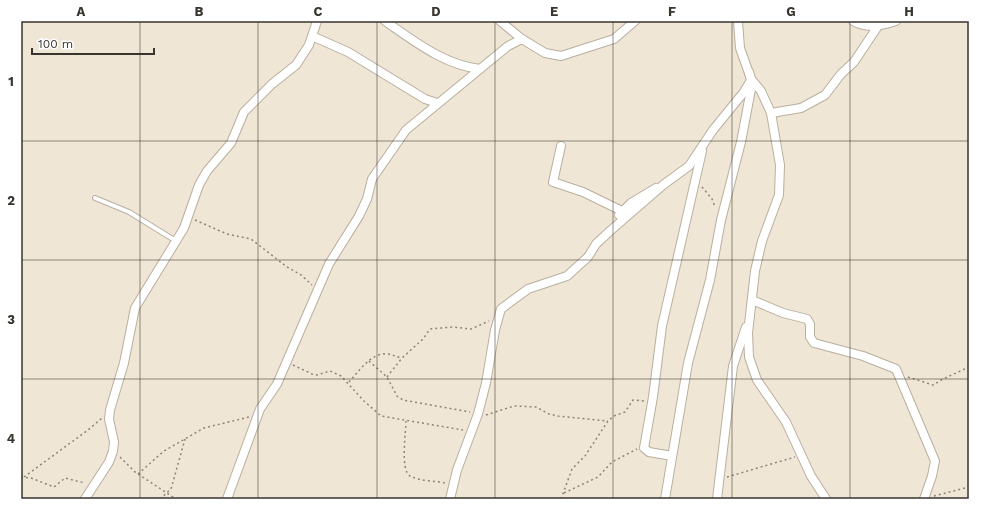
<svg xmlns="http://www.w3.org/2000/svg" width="990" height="520" font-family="'Work Sans',sans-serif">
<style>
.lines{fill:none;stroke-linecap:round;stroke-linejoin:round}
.service-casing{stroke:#b8af9f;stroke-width:6}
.minor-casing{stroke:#b8af9f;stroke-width:10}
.path{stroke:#8c857a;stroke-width:1.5;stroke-dasharray:2 3;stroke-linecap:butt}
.service{stroke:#fff;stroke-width:4}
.minor{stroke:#fff;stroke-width:8}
.grid{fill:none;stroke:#38342e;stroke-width:1;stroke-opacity:0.55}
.neatline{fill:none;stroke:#38342e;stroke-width:1.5}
.grid-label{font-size:13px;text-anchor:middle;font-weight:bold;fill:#38342e}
</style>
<rect width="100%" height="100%" fill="#f0e6d5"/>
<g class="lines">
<!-- service casing -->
<g class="service-casing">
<path id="service" d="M95 198 129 212 176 241"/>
</g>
<!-- minor casing -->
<g class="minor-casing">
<g id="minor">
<path d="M385 21C414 41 444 65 480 69L508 46 522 39 545 53 561 56 614 39 635 21"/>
<path d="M500 21 522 39"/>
<path d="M738 21 740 48 751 79 761 91 771 113 780 165 779 195 762 241 755 271 748 333 749 357 757 380 786 422 811 476 826 499"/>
<path d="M853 21C867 29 881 26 896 21"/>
<path d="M312 36 348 52 425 99 437 103"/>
<path d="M771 113 801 108 825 95 841 74 854 62 878 26"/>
<path d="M561 146 553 182 583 192 622 211"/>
<path d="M619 215 631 203 656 188"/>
<path d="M752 300 783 313 807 319 810 324V337L814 343 863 356 896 369 935 461 932 476 924 499"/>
<path d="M672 456 649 452 644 448 653 397 662 326 702 151"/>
<path d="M85 499 109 462 113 451 114 442 109 419 110 410 124 363 135 308 184 228 199 185 207 171 231 143 244 112 272 84 296 65 309 45 317 21"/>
<path d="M227 499 260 409 277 384 329 264 359 216 367 199 372 179 406 130 480 69"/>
<path d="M450 499 457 470 478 414 486 383 495 330 501 309 528 289 567 276 588 257 596 244 610 231 663 185 689 166 713 130 744 92 751 80 749 72"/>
<path d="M665 499 688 363 710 280 721 220 741 142 752 84"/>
<path d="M717 499 733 366 746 327"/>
</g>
</g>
<!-- path -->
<g class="path">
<path d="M702 187 712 199 715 207"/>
<path d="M195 220 227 234 251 239 287 267 301 275 312 285"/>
<path d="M369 361 387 377 397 396 403 400 470 412"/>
<path d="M293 365 312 374 317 375 330 371 341 376 364 401 381 416 463 430"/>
<path d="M387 377 402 358 423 339 430 329 452 327 471 329 489 321"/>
<path d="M908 377 933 385 943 379 969 367"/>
<path d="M349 382C357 373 372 352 386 354 392 354 396 357 402 358"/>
<path d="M486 415 514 406 536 407 549 414 558 416 608 421"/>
<path d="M406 421C406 432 400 470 410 476 419 481 436 481 446 483"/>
<path d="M120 457 135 472 176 499"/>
<path d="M138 474 164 451 204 428 249 417"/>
<path d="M21 477 31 478 54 487 65 478 85 483"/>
<path d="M24 477 88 430 102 418"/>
<path d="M727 477 795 457"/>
<path d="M564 493 598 477 612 462 637 449"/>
<path d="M934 496 969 487"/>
<path d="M160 499 171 489 185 439"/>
<path d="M561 499 572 469 585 456 608 421 614 416 625 412 633 400 645 401"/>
</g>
<!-- service -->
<use href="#service" class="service"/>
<!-- minor -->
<use href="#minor" class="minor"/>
</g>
<!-- grid -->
<path class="grid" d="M140 21V499M258 21V499M377 21V499M495 21V499M613 21V499M732 21V499M850 21V499M21 141H969M21 260H969M21 379H969"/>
<!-- border -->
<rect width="990" height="520" fill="none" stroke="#ffffff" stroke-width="44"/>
<!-- scale -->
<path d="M32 48v6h122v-6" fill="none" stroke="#38342e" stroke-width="2"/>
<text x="38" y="48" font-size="12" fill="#38342e" stroke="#ffffff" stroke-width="3" paint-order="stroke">100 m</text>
<rect x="22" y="22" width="946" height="476" class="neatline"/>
<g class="grid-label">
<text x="81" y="16">A</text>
<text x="199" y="16">B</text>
<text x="318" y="16">C</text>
<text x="436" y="16">D</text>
<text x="554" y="16">E</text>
<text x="672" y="16">F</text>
<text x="791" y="16">G</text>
<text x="909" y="16">H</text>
<text x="11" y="86">1</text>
<text x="11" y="205">2</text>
<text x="11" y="324">3</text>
<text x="11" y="443">4</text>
</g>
</svg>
